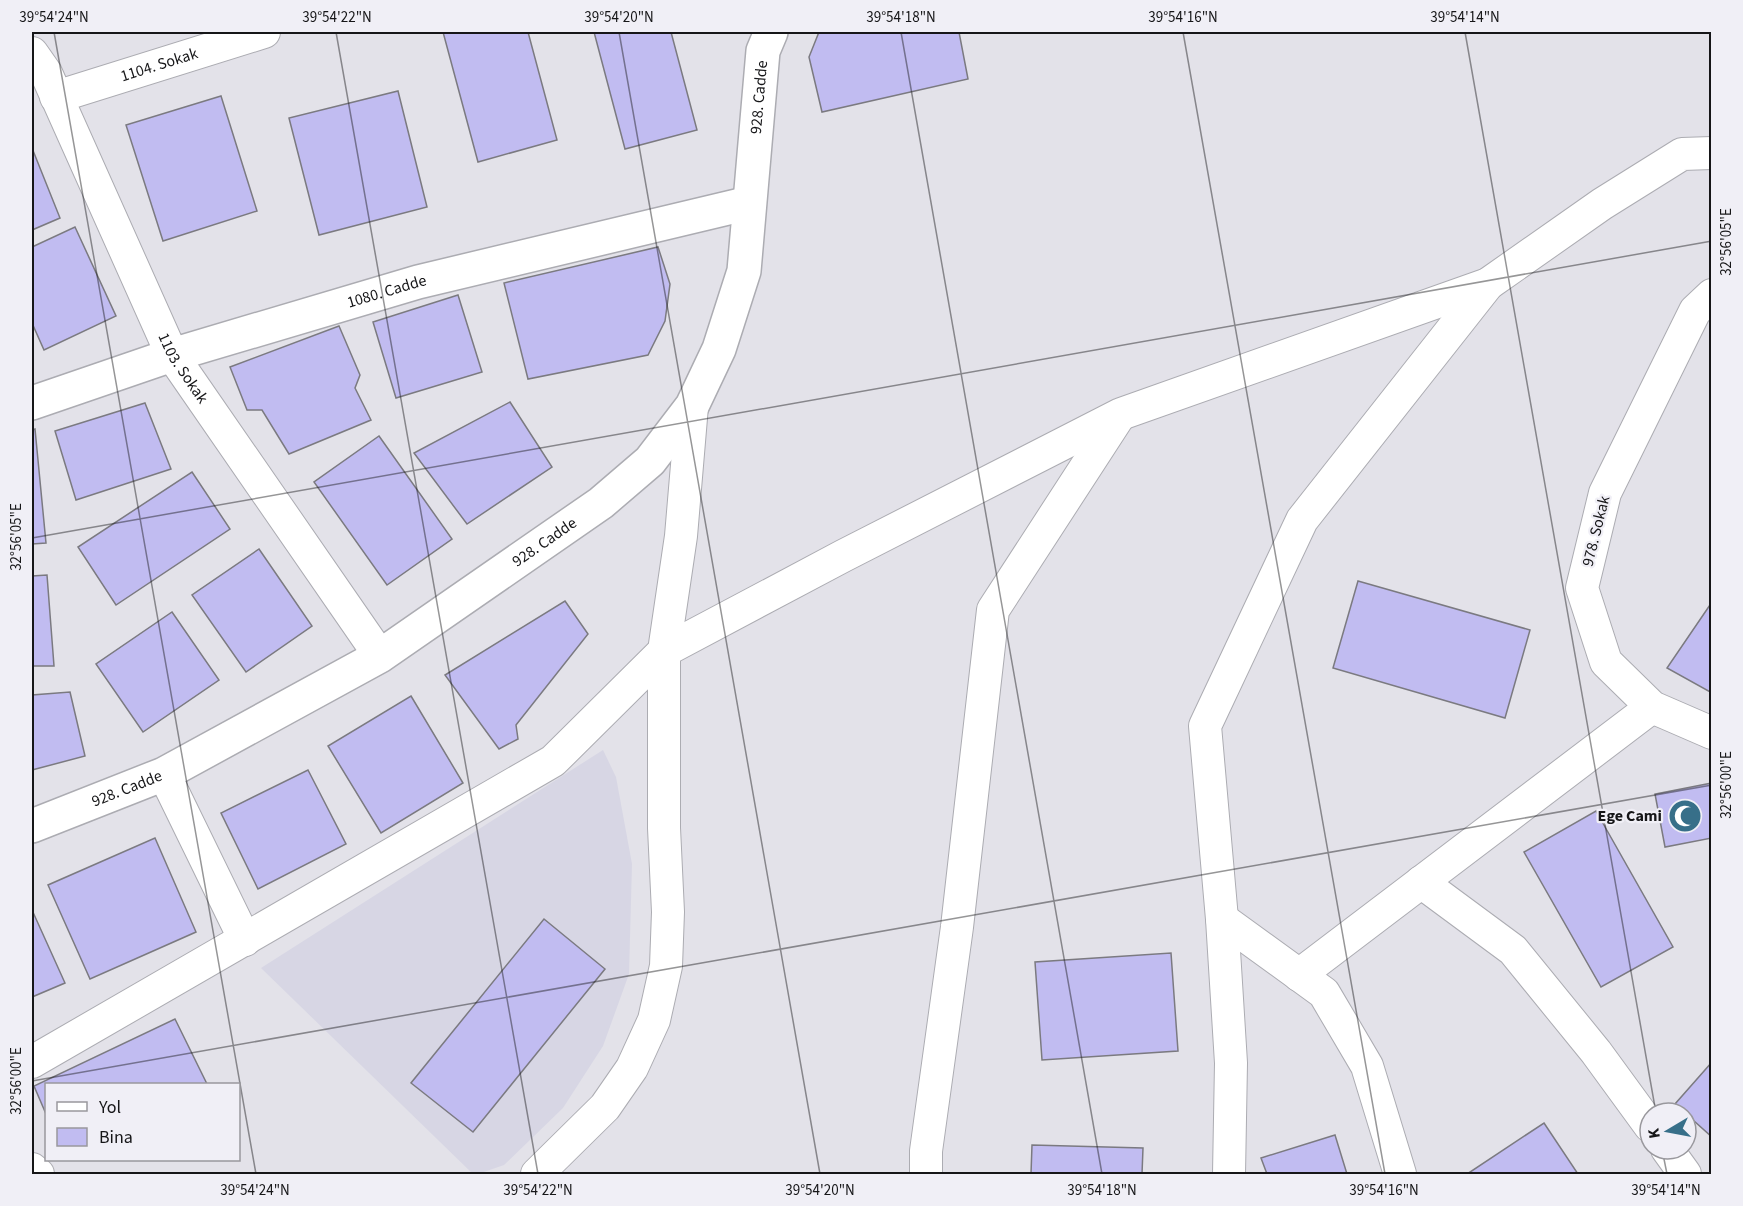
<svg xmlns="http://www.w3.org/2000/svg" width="1743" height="1206" font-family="'Source Sans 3',sans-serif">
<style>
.built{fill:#d7d6e4}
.building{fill:#c1bcf1;stroke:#7b7a80;stroke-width:1.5}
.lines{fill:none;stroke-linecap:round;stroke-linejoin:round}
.minor-casing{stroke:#acacb2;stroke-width:34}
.tertiary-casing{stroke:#acacb2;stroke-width:36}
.minor{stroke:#fff;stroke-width:32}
.tertiary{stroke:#fff;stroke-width:33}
.ticks{fill:none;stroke:#161618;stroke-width:1.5;stroke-opacity:0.45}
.labels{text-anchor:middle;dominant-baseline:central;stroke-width:4.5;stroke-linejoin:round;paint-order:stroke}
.street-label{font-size:16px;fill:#161618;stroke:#f0eff6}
.poi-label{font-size:16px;font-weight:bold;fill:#161618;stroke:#f0eff6;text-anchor:end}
.neatline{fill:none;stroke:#161618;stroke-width:2}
.ticks-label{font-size:15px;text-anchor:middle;fill:#161618}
</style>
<rect width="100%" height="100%" fill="#e3e2e9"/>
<!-- built -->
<path class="built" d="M603 750 616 777 632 864 629 974 603 1046 563 1108 504 1165 478 1174H473L261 968Z"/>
<!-- building -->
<g class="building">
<path d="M443 32H528L557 140 478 162Z"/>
<path d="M594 32H671L697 130 625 149Z"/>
<path d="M819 32H959L968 79 822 112 809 57Z"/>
<path d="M398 91 427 207 319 235 289 118Z"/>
<path d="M221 96 257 211 163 241 126 125Z"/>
<path d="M32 148 60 218 32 230Z"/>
<path d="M75 227 116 316 44 350 32 323V247Z"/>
<path d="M658 247 670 284 665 321 648 355 528 379 504 283Z"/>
<path d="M458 295 482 372 396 398 373 322Z"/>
<path d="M339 326 360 375 355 388 371 420 289 454 262 410H247L230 367Z"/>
<path d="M510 402 552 467 467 524 414 453Z"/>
<path d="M145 403 171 469 76 500 55 431Z"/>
<path d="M35 429 46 543 32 544V430Z"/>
<path d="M379 436 452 539 387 585 314 482Z"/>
<path d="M192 472 230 529 116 605 78 547Z"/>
<path d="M259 549 312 626 246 672 192 595Z"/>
<path d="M47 575 54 666H32V576Z"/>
<path d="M1358 581 1530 630 1505 718 1333 668Z"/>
<path d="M565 601 588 634 516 725 518 739 499 749 445 675Z"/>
<path d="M1712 602V693L1667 668Z"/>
<path d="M172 612 219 680 143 732 96 664Z"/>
<path d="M70 692 85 756 32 770V695Z"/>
<path d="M411 696 463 783 381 833 328 746Z"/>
<path d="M308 770 346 844 258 889 221 813Z"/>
<path d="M1712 783V838L1665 847 1655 794Z"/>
<path d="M1596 811 1673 947 1601 987 1524 852Z"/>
<path d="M155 838 196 932 90 979 48 885Z"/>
<path d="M32 910 65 983 32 997Z"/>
<path d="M544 919 605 969 473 1132 411 1083Z"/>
<path d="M1171 953 1178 1051 1042 1060 1035 962Z"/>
<path d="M175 1019 207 1084H46V1114L34 1086Z"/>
<path d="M1712 1062V1137L1675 1104Z"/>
<path d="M1544 1123 1578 1174H1467Z"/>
<path d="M1335 1135 1347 1174H1267L1261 1158Z"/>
<path d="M1032 1145 1143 1148 1142 1174H1031Z"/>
</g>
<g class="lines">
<!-- minor casing -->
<g class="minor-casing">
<g id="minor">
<path id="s1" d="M32 53 46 73 172 355 380 656"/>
<path id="s2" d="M56 97 264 32"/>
<path d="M1712 295 1695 311 1605 493 1582 588 1606 662 1652 707 1712 733"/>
<path d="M164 774 245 940"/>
<path d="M1421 882 1513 950 1596 1052 1650 1126"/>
<path d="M1222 919 1324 993 1367 1066 1400 1174"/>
<path d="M1299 975 1652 707"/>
<path d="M32 1062 553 761 664 651 843 556 1121 414 1488 284 1602 204 1682 154 1712 153"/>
<path d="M1667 1149 1685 1174"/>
<path d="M32 1169 38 1174"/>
<path d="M537 1174 605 1107 632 1068 654 1020 666 966 668 912 664 828V651L681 536 692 406"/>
<path d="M926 1174V1151L957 927 993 610 1119 416"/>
<path d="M1229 1174 1231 1063 1222 919 1205 726 1302 520 1488 284"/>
</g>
</g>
<!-- tertiary casing -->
<g class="tertiary-casing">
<g id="tertiary">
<path id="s3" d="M32 403 172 355 418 282 749 203"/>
<path id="s4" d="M32 826 164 774 380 656 601 503 650 461 692 406 719 349 744 271 763 51 771 32"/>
</g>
</g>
<!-- minor -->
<use href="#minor" class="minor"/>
<!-- tertiary -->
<use href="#tertiary" class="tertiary"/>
</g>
<!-- ticks -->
<path class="ticks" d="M54 32 256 1174M336 32 538 1174M619 32 820 1174M901 32 1102 1174M1183 32 1385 1174M1465 32 1656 1113M32 538 1712 241M32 1081 1712 785M1662 1149 1667 1174"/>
<!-- icons -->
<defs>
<g id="mosque-disc" transform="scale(1.725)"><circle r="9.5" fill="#376f89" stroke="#f0eff6"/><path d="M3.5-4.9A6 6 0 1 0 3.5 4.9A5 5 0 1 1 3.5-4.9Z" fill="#fff"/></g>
</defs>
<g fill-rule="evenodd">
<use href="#mosque-disc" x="1685" y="816"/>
</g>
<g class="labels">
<!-- street labels -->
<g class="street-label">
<text stroke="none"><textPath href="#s2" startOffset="108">1104. Sokak</textPath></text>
<text stroke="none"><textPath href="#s4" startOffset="1110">928. Cadde</textPath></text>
<text stroke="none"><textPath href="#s3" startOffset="372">1080. Cadde</textPath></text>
<text stroke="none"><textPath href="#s1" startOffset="350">1103. Sokak</textPath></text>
<text transform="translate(1596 531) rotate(-76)">978. Sokak</text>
<text stroke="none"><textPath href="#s4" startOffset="588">928. Cadde</textPath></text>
<text stroke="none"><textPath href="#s4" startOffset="102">928. Cadde</textPath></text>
</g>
<!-- poi labels -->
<g class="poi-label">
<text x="1662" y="816">Ege Cami</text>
</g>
</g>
<!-- border -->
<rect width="1743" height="1206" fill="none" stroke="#f0eff6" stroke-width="66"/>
<!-- legend -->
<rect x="45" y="1083" width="195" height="78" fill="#f0eff6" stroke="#99989d" stroke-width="1.5"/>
<rect x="57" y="1102" width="30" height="9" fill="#ffffff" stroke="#99989d" stroke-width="1.5"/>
<text x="99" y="1113" font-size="18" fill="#161618">Yol</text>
<rect x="57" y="1128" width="30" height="18" fill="#c1bcf1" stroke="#99989d" stroke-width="1.5"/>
<text x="99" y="1143" font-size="18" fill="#161618">Bina</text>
<!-- north arrow -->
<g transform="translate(1668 1131) rotate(260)"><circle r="28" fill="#f0eff6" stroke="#99989d" stroke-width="1.5"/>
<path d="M0-4.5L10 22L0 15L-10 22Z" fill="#376f89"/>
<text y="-9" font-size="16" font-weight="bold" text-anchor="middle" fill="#161618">K</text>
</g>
<rect x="33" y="33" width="1677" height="1140" class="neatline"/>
<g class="ticks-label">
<text x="54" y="22">39°54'24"N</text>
<text x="337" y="22">39°54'22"N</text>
<text x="619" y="22">39°54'20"N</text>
<text x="901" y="22">39°54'18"N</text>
<text x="1183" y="22">39°54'16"N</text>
<text x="1465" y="22">39°54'14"N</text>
<text transform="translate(1726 242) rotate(-90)" y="5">32°56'05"E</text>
<text transform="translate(16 537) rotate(-90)" y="5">32°56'05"E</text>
<text transform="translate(1726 785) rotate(-90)" y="5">32°56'00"E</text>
<text transform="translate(16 1081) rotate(-90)" y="5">32°56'00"E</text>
<text x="255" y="1195">39°54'24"N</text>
<text x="538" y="1195">39°54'22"N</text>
<text x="820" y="1195">39°54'20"N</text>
<text x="1102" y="1195">39°54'18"N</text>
<text x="1384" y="1195">39°54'16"N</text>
<text x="1666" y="1195">39°54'14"N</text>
</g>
</svg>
